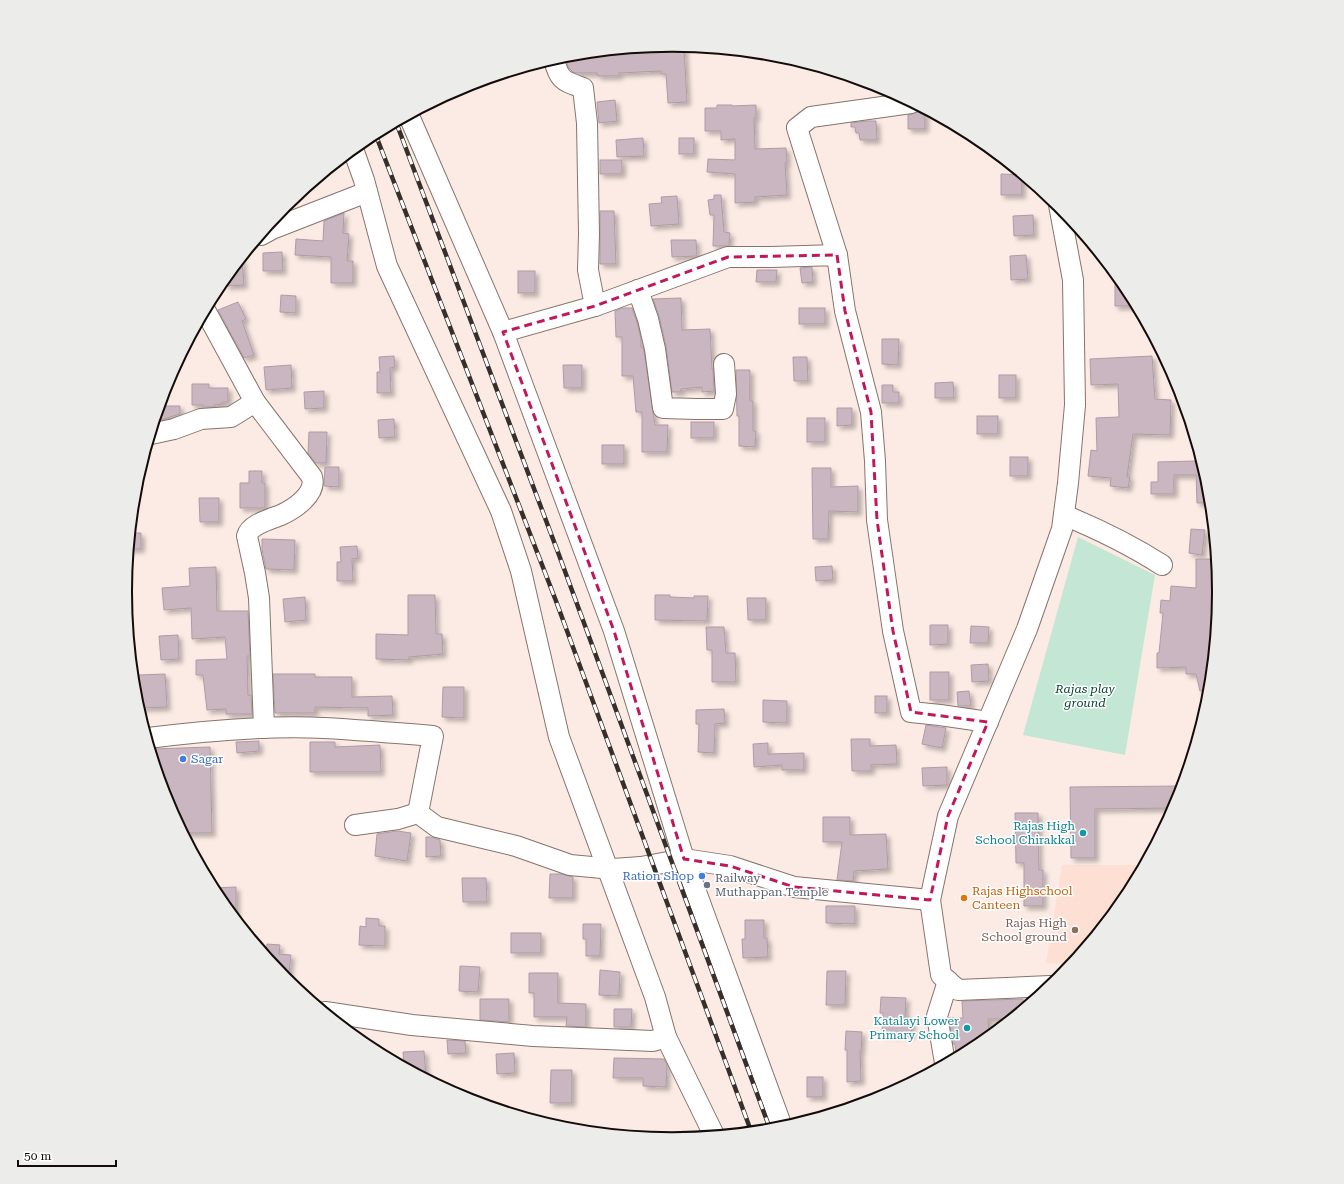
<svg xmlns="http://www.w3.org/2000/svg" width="1344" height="1184" font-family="'Roboto Serif',serif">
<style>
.built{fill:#fde0d3}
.green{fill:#c3e6d5}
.building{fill:#cab6c1;stroke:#af9ba5;filter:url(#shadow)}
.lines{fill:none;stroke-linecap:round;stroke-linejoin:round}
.minor-casing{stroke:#86746b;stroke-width:22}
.minor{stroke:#fff;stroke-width:20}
.rail-casing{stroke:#372f2b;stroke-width:4.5}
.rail{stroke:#fff;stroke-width:3;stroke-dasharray:9;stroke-linecap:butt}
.marked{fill:none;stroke:#c2185b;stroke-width:3;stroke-dasharray:8 5;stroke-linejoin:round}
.shop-dot{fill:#3f7fe0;stroke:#fff;stroke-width:1.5}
.culture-dot{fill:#0f9aa8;stroke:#fff;stroke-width:1.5}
.worship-dot{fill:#6b7280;stroke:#fff;stroke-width:1.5}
.food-dot{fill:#e8710a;stroke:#fff;stroke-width:1.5}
.education-dot{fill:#8d6e63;stroke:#fff;stroke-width:1.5}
.labels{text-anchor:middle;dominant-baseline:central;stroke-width:3;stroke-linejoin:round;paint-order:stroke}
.park-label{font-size:12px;font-style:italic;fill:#064530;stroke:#fff}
.shop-label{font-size:12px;fill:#366cbe;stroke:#fff;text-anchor:start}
.culture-label{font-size:12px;fill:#0d838f;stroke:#fff;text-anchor:end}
.worship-label{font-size:12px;fill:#5b616d;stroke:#fff;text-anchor:start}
.food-label{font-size:12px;fill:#c56008;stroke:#fff;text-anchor:start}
.education-label{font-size:12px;fill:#785e54;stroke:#fff;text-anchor:end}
.rim{fill:none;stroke:#130c09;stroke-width:2}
</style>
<defs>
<filter id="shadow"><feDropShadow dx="3.5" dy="3.5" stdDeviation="2" flood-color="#0004"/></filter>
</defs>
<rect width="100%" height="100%" fill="#fcebe4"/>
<!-- built -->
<path class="built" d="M1062 865H1143L1127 896 1071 964 1046 963Z"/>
<!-- green -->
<path class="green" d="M1078 537 1155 575 1125 755 1023 735Z"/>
<!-- building -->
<g class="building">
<path d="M647 47V50L684 48 687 102 668 103 666 74H661V71L619 73V76H598L597 73H575L573 72 568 67 566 59V55Z"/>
<path d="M615 100 617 121 599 123 597 102Z"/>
<path d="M717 105H732V106L756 105V118H754L755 149 786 148 787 163H785L787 195 755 197V202L735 203V174L707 172 708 159 735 160V139L721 140V131H705V108H717Z"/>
<path d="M918 112H925V129H908V115Z"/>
<path d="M867 121H876L877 140H860L859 133H856L855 127H851V123Z"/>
<path d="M643 138 644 156 617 157 616 140Z"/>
<rect x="679" y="138" width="15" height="16"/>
<rect x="600" y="160" width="22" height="14"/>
<path d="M1001 174 1022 175V195H1001Z"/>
<path d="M714 195H721L724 232 730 233 729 246H713L714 215H710L708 200 714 199Z"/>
<path d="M677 196 679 224 651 226 649 204 662 203 661 197Z"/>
<path d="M600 211H614L616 264H600Z"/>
<path d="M344 213 343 233 349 234 347 261H353V283H331V257L295 255 296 239 323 241 324 221Z"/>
<path d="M1033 215 1034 235 1014 236 1013 216Z"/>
<path d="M671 240H696L697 256 672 257Z"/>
<path d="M282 252 283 271H263V253Z"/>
<path d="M1026 255 1028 279 1011 280 1010 256Z"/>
<path d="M242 258 244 285 226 286V277Z"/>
<path d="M812 267 813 282 802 283 800 268Z"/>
<path d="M757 270H777L776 282H756Z"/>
<rect x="518" y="271" width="17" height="22"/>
<path d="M1115 274 1127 288 1136 306H1115Z"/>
<path d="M281 295 296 296V313L280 312Z"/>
<path d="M681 298 682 330 710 329 712 369H713L714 391 702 392V387L681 389V392H672L666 346 659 316 653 299Z"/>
<path d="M238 302 246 319 242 321 254 355 244 358 218 310Z"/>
<path d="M623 308H632L637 322 641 339V347H643L644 351 655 425H668L667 452H642V412H636L633 376H622V337H616L615 311Z"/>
<rect x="799" y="308" width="26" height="16"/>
<path d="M882 339H899L898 365 882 364Z"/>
<path d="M394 356 395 367 390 368 391 393H377V372H380L379 357Z"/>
<path d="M1152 356 1155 399 1171 400 1170 435 1133 434 1127 477H1130L1128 488 1110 486 1111 478 1088 476 1091 450 1097 451 1096 418 1119 417 1118 384 1091 385 1090 359Z"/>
<path d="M793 357H807L808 381H794Z"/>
<path d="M291 365 292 388 266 390 264 367Z"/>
<path d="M563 365H582V388H564Z"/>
<path d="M736 370H750V401H753V431H756L755 447 739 446V416H737Z"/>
<rect x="999" y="375" width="17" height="23"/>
<path d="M953 382 954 398H935V383Z"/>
<path d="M192 384H209V388H228V402H222V404L214 405V407H203V405H192Z"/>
<path d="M882 385H893V392H899V403H882Z"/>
<path d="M324 391V408L305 409 304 392Z"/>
<path d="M160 406H180V414L157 421V414Z"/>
<path d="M837 408H852V425L837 426Z"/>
<rect x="977" y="416" width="21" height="18"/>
<rect x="807" y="418" width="18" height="24"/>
<path d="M394 419 395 437 379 438 378 420Z"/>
<rect x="691" y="422" width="23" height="16"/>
<path d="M309 432H327L326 463H316L308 453Z"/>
<rect x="602" y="445" width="22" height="19"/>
<path d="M1198 451 1209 486 1210 503H1197L1196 475H1174V494H1151V482H1158V462L1196 461V452Z"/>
<rect x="1010" y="457" width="18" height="19"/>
<path d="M325 467H339V487L324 486Z"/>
<path d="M812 468H831V487L858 486V512L829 511 828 539H813Z"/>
<path d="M249 471H262V483H265V508H240V483H249Z"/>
<path d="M199 498H219V522H200Z"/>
<path d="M1191 529 1205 530 1202 555 1189 553Z"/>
<path d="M131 533H141V549H129Z"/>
<path d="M262 539 295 540 294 570 266 569 262 549Z"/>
<path d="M357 546 358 558 352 559 353 581H337V562H341L340 547Z"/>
<path d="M1196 559H1214V593H1219L1215 630 1211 629V653H1213L1209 689 1200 691 1196 674H1186V667L1157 668V653H1159L1163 613H1160L1161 600 1170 601 1171 586 1196 588Z"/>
<path d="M832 566 833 580 816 581 815 567Z"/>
<path d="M216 567 217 611H248L250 656H247L248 695H251L252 714H226V709L207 710 203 675H196V660L227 659 225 637 192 639 191 608 164 610 162 588 190 586 189 568Z"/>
<path d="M408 595H435L436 634H442L443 654 409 657V660L376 659V634L408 635Z"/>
<path d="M655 595H670V597L694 598V596H708L707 621 655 620Z"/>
<path d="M305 597 306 620 285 622 283 599Z"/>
<path d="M747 598H766V620H748Z"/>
<path d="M930 625H948V644L930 645Z"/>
<path d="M971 626 989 627 988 643H970Z"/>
<path d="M706 627H724L726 653H735L736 682H712V650H707Z"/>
<path d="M178 635 179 659 161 660 159 636Z"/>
<path d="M988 664 989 681 972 682 971 665Z"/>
<rect x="930" y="672" width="19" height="28"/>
<path d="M165 674 167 707 140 708 139 675Z"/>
<path d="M273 674H315V677H352V697L392 696 393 715 368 716V708L315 707V713H275Z"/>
<path d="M443 687H464V718L442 717Z"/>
<path d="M969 691 971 706H958L957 692Z"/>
<rect x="875" y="696" width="12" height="17"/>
<path d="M763 700 787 701V723L763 722Z"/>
<path d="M724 709 725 723 715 724 714 753 698 752 699 724H696V710Z"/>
<path d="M926 725 946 728 942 748 922 744Z"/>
<path d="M851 739H870V746L896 745 897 764 871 765V771H852Z"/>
<path d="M259 741V751L237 753 236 742Z"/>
<path d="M310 742H335V747L380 745 381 772H310Z"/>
<path d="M768 743V754L804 753V770H782V765L754 767 753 744Z"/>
<path d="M210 747 212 833H184L167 801 153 756V749Z"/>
<path d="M947 767V785L923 786 922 768Z"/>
<path d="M1182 786 1174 808 1095 809V858H1071L1070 787Z"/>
<path d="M1015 813H1038L1039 870H1043V906H1024V863H1016Z"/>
<path d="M823 817H850V835L886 834 888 869 854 871 853 881 837 880 842 842H823Z"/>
<path d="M397 831 411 833 407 861 375 856 377 834Z"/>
<path d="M426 837H431L440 840 441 856 426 857Z"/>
<path d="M550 874H561L573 877V898H549Z"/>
<path d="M462 878H486L487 902H463Z"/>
<path d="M236 887V919L217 896 213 888Z"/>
<path d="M826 906H855V924L826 923Z"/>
<path d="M366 918 379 919V926H385V946L359 945 360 926 366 927Z"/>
<path d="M745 920H764V938H767L768 957 743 958 742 939H745Z"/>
<path d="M583 924H601L600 956H586V939H583Z"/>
<rect x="511" y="933" width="30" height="20"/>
<path d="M267 944 280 945 279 954 291 955 288 981 263 952 266 953Z"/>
<path d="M460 966 480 967 478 992 459 991Z"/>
<path d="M600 970 620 972 619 996 599 995Z"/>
<path d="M827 971H846L845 1005H826Z"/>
<path d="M529 973H558V1003L586 1004V1027L566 1026 567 1017H534V993H529Z"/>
<path d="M881 997 906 998 905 1018H912L911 1035 882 1034 883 1013H880Z"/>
<path d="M480 999H509V1022L480 1020Z"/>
<path d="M1023 999 1024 1008 1010 1019H988L989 1036 976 1047 956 1057 955 1044H953L949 1018H963L962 1001Z"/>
<path d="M614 1009H632L631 1027H614Z"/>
<path d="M846 1031 862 1032 861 1051H860L861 1081 847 1082V1050H845Z"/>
<path d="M447 1040 465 1041 466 1053 448 1054Z"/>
<path d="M424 1051 426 1078 404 1066 403 1052Z"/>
<path d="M514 1053 515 1073 497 1074 496 1054Z"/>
<path d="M614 1058 664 1059 667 1065 666 1087 643 1086V1078H613Z"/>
<path d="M551 1070H572V1103H550Z"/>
<rect x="807" y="1077" width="16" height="20"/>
</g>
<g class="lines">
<!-- minor casing -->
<g class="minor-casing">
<g id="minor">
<path d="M409 116 503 332 614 631 684 859 782 1127"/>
<path d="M353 149 364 180 387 266 501 511 521 571 559 737 655 997 666 1037 714 1135"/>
<path d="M261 235 272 229 367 192"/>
<path d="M837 255 797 128 811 117 911 103"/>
<path d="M638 290 648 319 655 349 663 408 696 409H723L726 394 724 364"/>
<path d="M595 306 728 257H771L837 255 845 311 871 412 875 461 877 520 893 631 911 712 940 715 988 722"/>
<path d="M205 310 255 402 312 477C317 494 294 509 281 515 271 519 250 524 247 536L255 573 259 598 264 728"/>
<path d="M503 332 595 306 588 270 589 234 587 123 583 88C564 81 559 81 554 59"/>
<path d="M151 434 174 429 201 419 231 417 255 402"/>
<path d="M1064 515C1098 529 1131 545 1162 565"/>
<path d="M148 738C204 731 267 725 324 728 360 730 397 733 433 736L418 813 437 827 516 846 570 865 613 869 641 867 684 859 730 866 794 887 930 900"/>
<path d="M355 825 398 819 418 813"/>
<path d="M1050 986 958 990 941 975 930 900 948 816 1027 629 1062 529 1068 483 1075 405 1073 280 1059 205"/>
<path d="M325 1012 412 1025 533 1036 653 1041 666 1037"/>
<path d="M945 1063 937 1016 948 981"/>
</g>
</g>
<!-- minor -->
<use href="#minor" class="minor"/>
<!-- rail casing -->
<g class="rail-casing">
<g id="rail">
<path d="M396 122 559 555 770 1129"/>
<path d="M375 133 556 601 751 1131"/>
</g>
</g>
<!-- rail -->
<use href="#rail" class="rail"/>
</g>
<!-- marked area -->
<path class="marked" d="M837 255 845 311 871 412 877 520 893 631 911 712 988 722 948 816 930 900 794 887 730 866 684 859 614 631 503 332 595 306 728 257Z"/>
<!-- markers -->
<g class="shop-dot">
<circle cx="183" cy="759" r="4"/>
<circle cx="702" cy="876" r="4"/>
</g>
<g class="culture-dot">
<circle cx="1083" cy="833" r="4"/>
<circle cx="967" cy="1028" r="4"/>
</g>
<circle class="worship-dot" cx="707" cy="885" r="4"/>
<circle class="food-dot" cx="964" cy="898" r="4"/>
<circle class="education-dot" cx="1075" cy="930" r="4"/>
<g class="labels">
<!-- park labels -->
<g class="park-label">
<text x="1085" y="689">Rajas play<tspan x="1085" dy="14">ground</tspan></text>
</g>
<!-- shop labels -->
<g class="shop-label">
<text x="191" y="759">Sagar</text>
<text x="694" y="876" text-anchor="end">Ration Shop</text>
</g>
<!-- culture labels -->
<g class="culture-label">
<text x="1075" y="826">Rajas High<tspan x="1075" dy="14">School Chirakkal</tspan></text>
<text x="959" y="1021">Katalayi Lower<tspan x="959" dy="14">Primary School</tspan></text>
</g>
<!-- worship labels -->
<g class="worship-label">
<text x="715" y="878">Railway<tspan x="715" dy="14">Muthappan Temple</tspan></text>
</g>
<!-- food labels -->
<g class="food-label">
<text x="972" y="891">Rajas Highschool<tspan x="972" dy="14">Canteen</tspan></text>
</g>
<!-- education labels -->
<g class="education-label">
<text x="1067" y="923">Rajas High<tspan x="1067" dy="14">School ground</tspan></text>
</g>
</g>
<!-- crop -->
<path d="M0 0H1344V1184H0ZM132 592a540 540 0 1 1 1080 0a540 540 0 1 1-1080 0Z" fill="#ececeb" fill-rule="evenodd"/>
<path class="rim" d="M132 592a540 540 0 1 1 1080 0a540 540 0 1 1-1080 0Z"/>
<!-- scale -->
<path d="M18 1160v6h98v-6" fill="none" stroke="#130c09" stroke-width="2"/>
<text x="24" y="1160" font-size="12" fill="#130c09" stroke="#ffffff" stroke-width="3" paint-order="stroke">50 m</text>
</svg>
